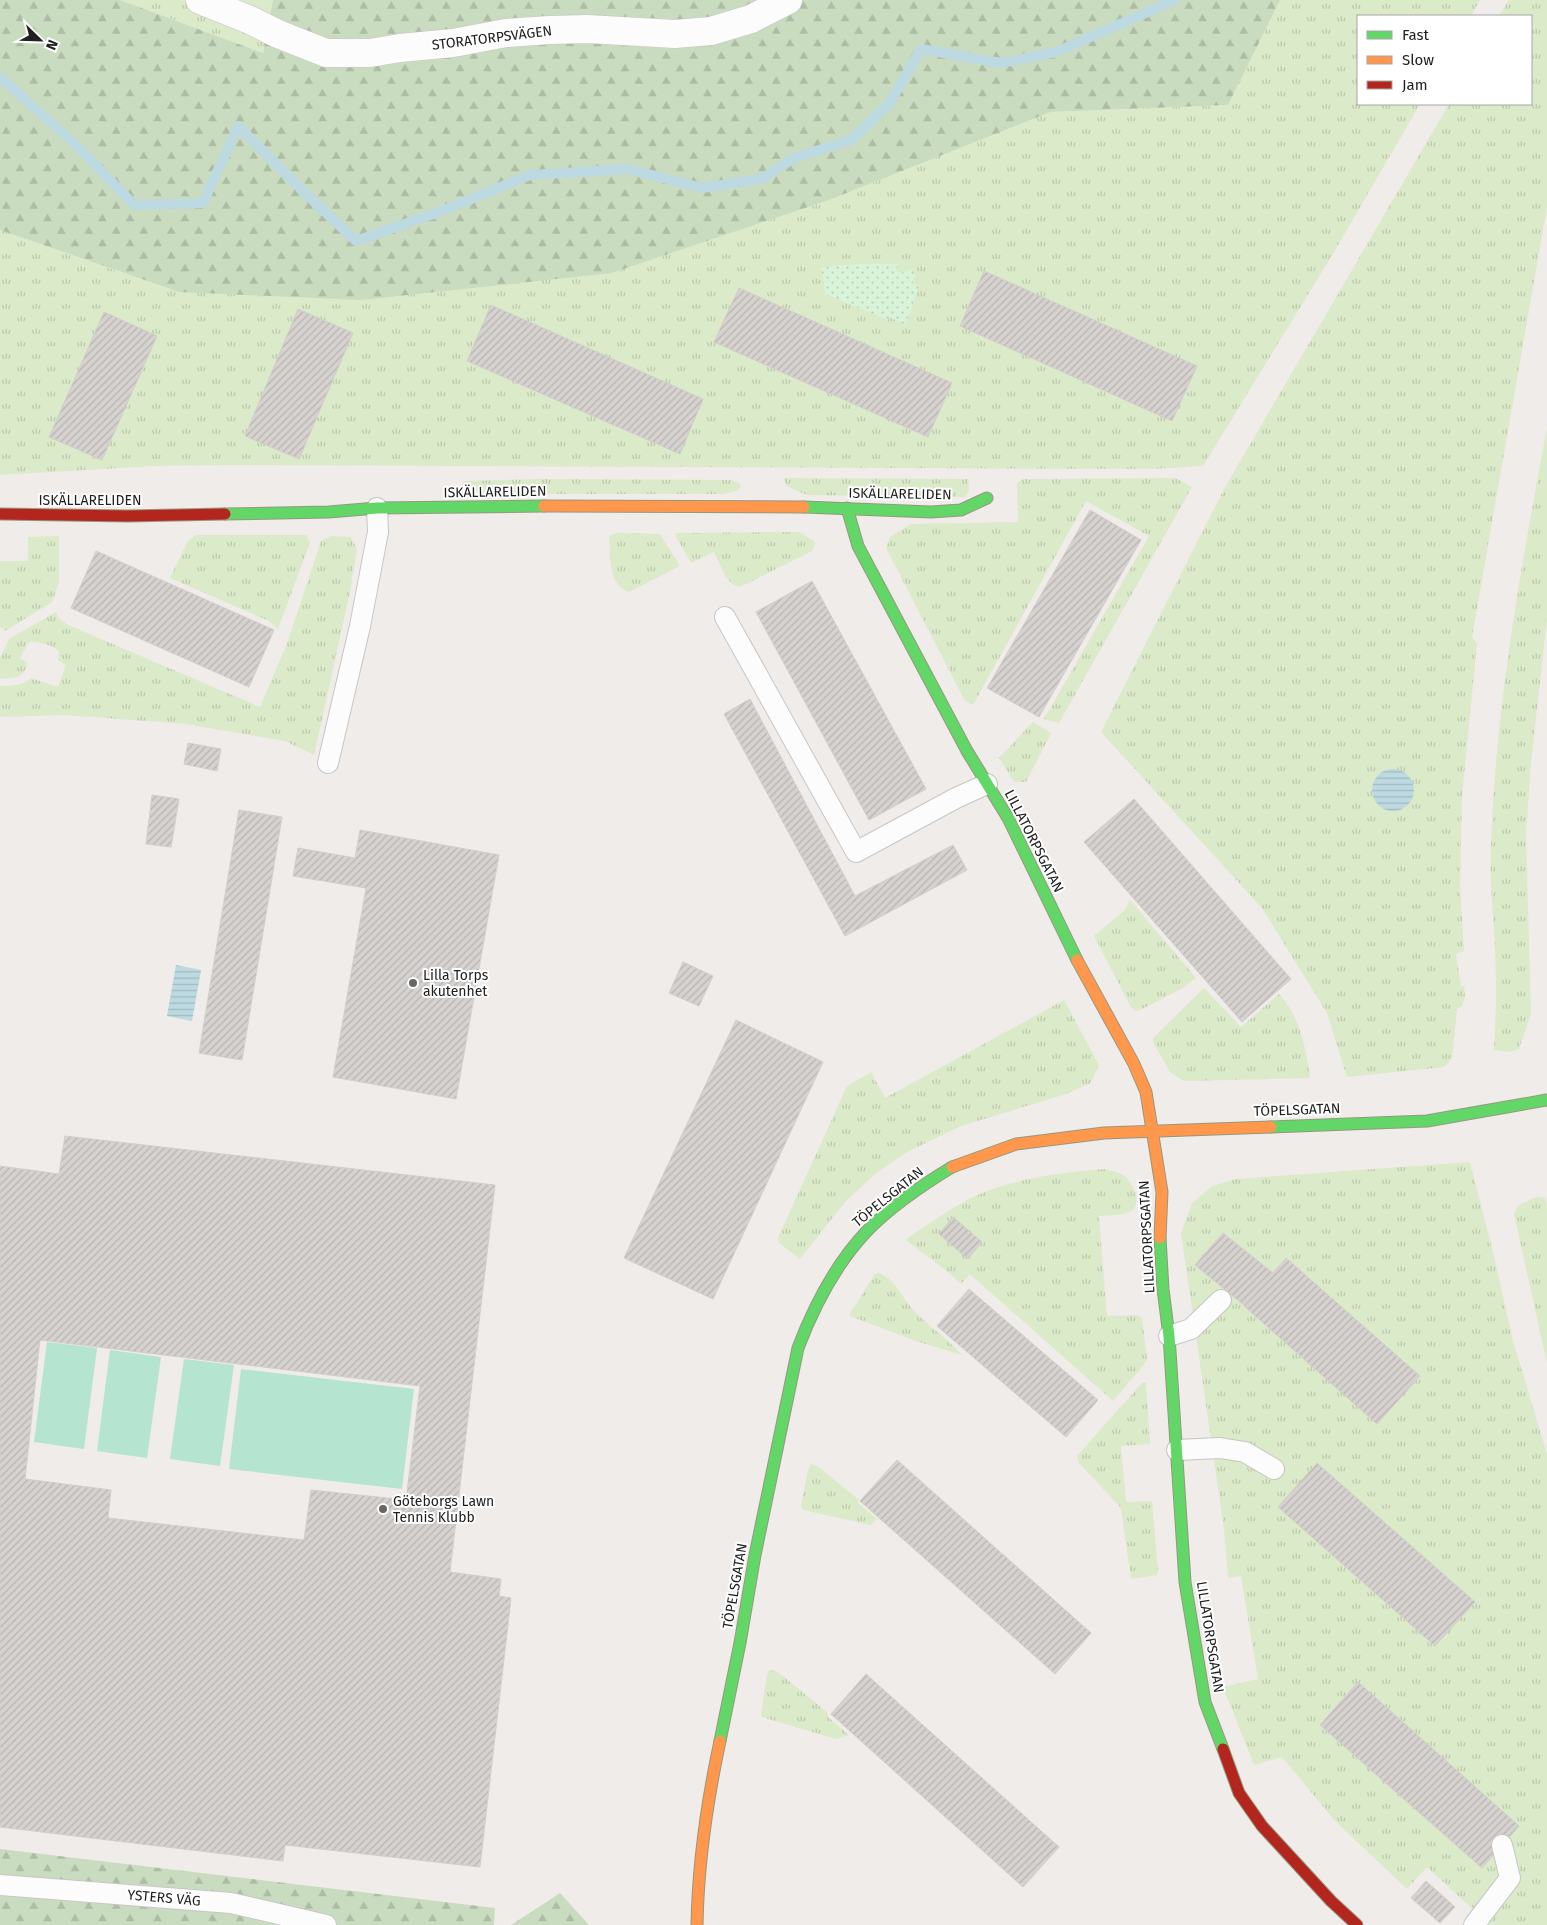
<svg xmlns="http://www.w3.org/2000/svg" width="1547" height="1925" font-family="'Fira Sans',sans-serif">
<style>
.grass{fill:url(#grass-tufts)}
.forest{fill:url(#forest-firs)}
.park{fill:url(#park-dots)}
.pitch{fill:#b5e4d1}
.water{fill:url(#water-rules)}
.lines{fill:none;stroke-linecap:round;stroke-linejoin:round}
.stream{stroke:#bdd9e1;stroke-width:10}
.building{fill:url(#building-hatch);stroke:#d2ceca;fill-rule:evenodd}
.lane-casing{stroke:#c7c6c5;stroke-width:22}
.street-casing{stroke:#c7c6c5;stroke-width:29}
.fast-casing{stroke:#969880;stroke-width:13}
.slow-casing{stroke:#969880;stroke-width:13}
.jam-casing{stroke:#969880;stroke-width:13}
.lane{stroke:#fdfcfc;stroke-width:20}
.street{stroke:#fdfcfc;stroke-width:28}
.fast{stroke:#63d668;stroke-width:11}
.slow{stroke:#ff974d;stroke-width:11}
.jam{stroke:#b3261e;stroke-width:11}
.poi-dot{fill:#686766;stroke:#fff;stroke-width:2}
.labels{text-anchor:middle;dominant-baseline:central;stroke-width:4;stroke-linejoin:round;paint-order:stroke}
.street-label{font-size:14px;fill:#202020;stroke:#fff}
.poi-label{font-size:14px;fill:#202020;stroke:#fff;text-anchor:start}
</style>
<defs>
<pattern id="grass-tufts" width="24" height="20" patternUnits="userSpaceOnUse" patternTransform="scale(1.25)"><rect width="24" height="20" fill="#dbeac9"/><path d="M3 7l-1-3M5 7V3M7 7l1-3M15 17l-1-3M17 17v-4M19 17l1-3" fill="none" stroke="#bcc8ac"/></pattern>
<pattern id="forest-firs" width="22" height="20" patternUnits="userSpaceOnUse" patternTransform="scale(1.25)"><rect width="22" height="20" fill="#cadcbf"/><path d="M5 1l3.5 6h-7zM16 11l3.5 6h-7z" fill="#adbca4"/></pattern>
<pattern id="park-dots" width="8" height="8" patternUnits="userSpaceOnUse" patternTransform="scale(1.25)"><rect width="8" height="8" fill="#d8f3d8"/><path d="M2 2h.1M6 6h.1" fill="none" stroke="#b9d0b9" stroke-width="1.8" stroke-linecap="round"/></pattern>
<pattern id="water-rules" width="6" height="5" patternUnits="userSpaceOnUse" patternTransform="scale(1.25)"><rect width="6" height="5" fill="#bdd9e1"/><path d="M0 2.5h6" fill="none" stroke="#a2bac1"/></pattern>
<pattern id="building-hatch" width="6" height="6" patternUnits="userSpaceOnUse" patternTransform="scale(1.25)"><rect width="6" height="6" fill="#d5d2d0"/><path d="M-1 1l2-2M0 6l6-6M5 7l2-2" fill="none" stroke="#b7b4b2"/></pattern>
</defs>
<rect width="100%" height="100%" fill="#efece9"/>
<!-- grass -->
<g class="grass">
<path d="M120 0H273L263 53Z"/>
<path d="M1280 0H1480L1471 16H1358V104H1420L1331 257 1203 466 1150 469 233 465 153 466 0 475V230L169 289 612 273 829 200 1051 112 1228 105Z"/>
<path d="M1509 0H1547V207L1472 637 1477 644 1462 795 1460 887 1464 951 1456 954 1461 986H1464L1465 997 1462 1006 1457 1009 1452 1059 1444 1067 1347 1077 1327 1013 1262 908 1101 732 1224 489 1449 104H1531V16H1499Z"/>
<path d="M1547 428V619L1531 763 1526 834 1531 1014 1519 1049 1509 1052 1494 1050C1496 1017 1497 984 1495 951 1494 916 1489 880 1491 845 1496 704 1521 566 1547 428Z"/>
<path d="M784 478 968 479 969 490 965 497 807 495 786 486Z"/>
<path d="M1175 478 1192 487 1059 723 1044 719 1149 536 1086 501 973 705 965 701 886 548 890 537 911 524 1018 522 1017 484 1022 479Z"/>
<path d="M539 479 732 480 740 484 741 487 736 491 723 494H457L464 481Z"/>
<path d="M799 532 814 541 815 544 812 551 740 587C726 585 721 565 714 552L691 563 675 535 677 533Z"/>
<path d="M620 533 660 534 680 566 629 592C607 583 611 558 609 538L612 534Z"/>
<path d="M196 535H306L310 543 278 629 269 621 170 578 188 541Z"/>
<path d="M59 536V582L52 602 5 631 0 627V561H28V537Z"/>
<path d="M331 536 351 537 357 549 350 592 314 755 285 741 186 724 66 715 0 717V686C10 686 24 686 31 678L58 687 66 665 58 660 59 651C51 645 39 641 29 642L20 658 28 663C22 680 16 677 0 679V658L9 639 56 612 58 617 66 624 260 707 288 641 321 541Z"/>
<path d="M1033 722 1051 733 1026 782H1014L999 758Z"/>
<path d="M1130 900 1196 978 1183 988 1140 1010 1135 1011 1131 1007 1094 936 1125 910Z"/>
<path d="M1204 988 1241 1027 1279 994C1300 1017 1306 1048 1310 1078L1184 1081 1170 1072 1153 1042V1038Z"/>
<path d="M1064 1000 1099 1065 1091 1083 1066 1094 961 1126 907 1152 875 1174 845 1202 800 1259 779 1243 778 1238 847 1086 871 1072 885 1098Z"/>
<path d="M1470 1162 1493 1252 1513 1341 1547 1454V1925H1475L1478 1914 1427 1867 1407 1889 1335 1821 1282 1757 1254 1765 1223 1687 1258 1679 1241 1576 1228 1578 1224 1529 1181 1233 1192 1203 1212 1186 1236 1179Z"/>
<path d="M1105 1169C1111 1171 1119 1172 1124 1176 1133 1182 1143 1204 1131 1211 1123 1216 1109 1215 1099 1216L1107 1316 1137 1315 1142 1318 1147 1359 1143 1366 1113 1401 970 1274 961 1284C944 1267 924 1255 906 1240L913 1234C929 1224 945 1212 962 1203 1006 1179 1056 1173 1105 1169Z"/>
<path d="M1536 1197 1545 1198 1547 1205V1363L1514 1214 1519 1205Z"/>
<path d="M879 1273C896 1280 899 1293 910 1306 925 1324 946 1337 962 1355L916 1341 850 1316V1313L875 1274Z"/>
<path d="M1146 1383 1150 1444 1121 1446 1126 1502 1152 1501 1158 1571 1157 1575 1131 1579 1121 1508 1079 1463 1077 1456 1141 1384Z"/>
<path d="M811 1464 819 1467 859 1500 858 1503 877 1519 871 1525 803 1510 801 1506 808 1470Z"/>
<path d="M772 1670 779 1673 827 1712 828 1717 849 1735 836 1739 762 1717 761 1714 767 1675 769 1671Z"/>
</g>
<!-- forest -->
<g class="forest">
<path d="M0 0H120L263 53 273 0H1280L1228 105 1051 112 829 200 612 273 361 300 179 292 0 230Z"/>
<path d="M0 1849 495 1908 494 1925H0Z"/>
<path d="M560 1893 589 1925H511Z"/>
</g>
<!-- park -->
<path class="park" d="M860 264H898L897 271 901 273 912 269 915 275 912 284 919 286 906 325 889 317 888 320 825 294 821 267Z"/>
<!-- pitch -->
<g class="pitch">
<path d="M47 1342 97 1348 84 1449 34 1442Z"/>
<path d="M110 1350 161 1357 147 1458 97 1451Z"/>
<path d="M184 1359 234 1365 220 1466 170 1459Z"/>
<path d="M241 1369 414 1389 402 1489 229 1469Z"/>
</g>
<!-- water -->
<g class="water">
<circle cx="1393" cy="790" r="21"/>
<path d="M176 965 201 970 192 1021 167 1016Z"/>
</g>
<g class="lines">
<!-- stream -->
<path class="stream" d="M0 77 77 146 134 205 203 203 238 126 301 189 356 241 439 212 530 175 628 169 702 188 761 179 794 158 851 140 889 104 921 49 1001 63 1056 52 1175 0"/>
</g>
<!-- building -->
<g class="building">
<path d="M984 271 1197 366 1172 421 960 326Z"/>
<path d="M739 288 952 383 928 437 714 342Z"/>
<path d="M491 305 703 399 680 454 467 361Z"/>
<path d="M298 309 353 333 299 459 245 436Z"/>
<path d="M104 312 157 336 102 460 49 437Z"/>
<path d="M1090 510 1141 540 1039 717 987 688Z"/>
<path d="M96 551 274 630 249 687 71 608Z"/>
<path d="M812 581 926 789 869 820 756 612Z"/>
<path d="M750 699 855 896 953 845 967 870 845 936 724 714Z"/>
<path d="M188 743 221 749 217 771 184 764Z"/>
<path d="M152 795 179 799 171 847 146 844Z"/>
<path d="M1134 799 1291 979 1242 1022 1084 842Z"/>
<path d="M239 810 282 817 242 1060 199 1053Z"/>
<path d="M360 830 499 855 456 1099 333 1077 366 888 293 876 298 848 355 858Z"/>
<path d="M683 962 713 976 699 1006 669 993Z"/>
<path d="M736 1020 823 1062 713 1299 624 1258Z"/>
<path d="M65 1136 495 1185 450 1572 501 1579 499 1596 511 1598 480 1867 285 1845 283 1861 0 1827V1166L59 1174ZM40 1340 420 1386 406 1500 311 1490 304 1540 108 1518 111 1490 25 1479Z"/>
<path d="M953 1217 982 1242 968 1259 939 1234Z"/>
<path d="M1223 1233 1273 1273 1245 1306 1195 1265Z"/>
<path d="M1286 1258 1420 1376 1377 1424 1244 1306Z"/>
<path d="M969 1289 1098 1400 1066 1437 937 1326Z"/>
<path d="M897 1460 1091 1633 1055 1674 860 1501Z"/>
<path d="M1317 1463 1475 1602 1435 1646 1278 1507Z"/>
<path d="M866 1674 1059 1847 1023 1887 831 1714Z"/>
<path d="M1358 1682 1519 1826 1482 1868 1320 1725Z"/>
<path d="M1426 1881 1455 1907 1440 1923 1411 1898Z"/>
</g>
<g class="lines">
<!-- lane casing -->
<g class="lane-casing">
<g id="lane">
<path d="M725 617 856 852 956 798 987 784"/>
<path d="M328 763 360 626 378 532 377 508"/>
<path d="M1169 1336 1191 1329 1221 1300"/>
<path d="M1177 1450 1220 1448 1245 1452 1274 1469"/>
<path d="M0 1885 231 1903 326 1925"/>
<path d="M1474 1925 1510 1878 1502 1845"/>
</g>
</g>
<!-- street casing -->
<g class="street-casing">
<path id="street" d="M200 0 250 20 278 34 326 53H370L400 48 453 43 506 33 550 30 587 29 675 34 711 31 751 19 788 0"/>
</g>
<!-- fast casing -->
<g class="fast-casing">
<g id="fast">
<path d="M804 507 931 512 961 510 987 498"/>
<path d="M847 508 858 546 967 751 1008 818 1077 960"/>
<path d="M225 514 329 512 377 508 544 506"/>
<path d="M1271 1127 1427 1121 1547 1100"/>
<path d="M1160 1238 1163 1289 1169 1336 1185 1582 1205 1702 1223 1749"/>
<path d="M720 1741 740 1643 755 1555 798 1348C814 1306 835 1265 866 1232 889 1208 924 1184 952 1167"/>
</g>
</g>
<!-- slow casing -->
<g class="slow-casing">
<g id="slow">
<path d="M544 506 804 507"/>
<path d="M1077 960 1134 1064 1146 1092 1162 1192 1160 1238"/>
<path d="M952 1167 1016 1144 1104 1133 1271 1127"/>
<path d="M697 1925C698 1863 707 1802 720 1741"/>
</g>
</g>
<!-- jam casing -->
<g class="jam-casing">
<g id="jam">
<path d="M0 514 128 516 225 514"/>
<path d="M1223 1749 1239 1793 1262 1826 1331 1901 1357 1925"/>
</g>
</g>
<!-- lane -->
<use href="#lane" class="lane"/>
<!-- street -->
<use href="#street" class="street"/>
<!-- fast -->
<use href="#fast" class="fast"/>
<!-- slow -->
<use href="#slow" class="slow"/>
<!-- jam -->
<use href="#jam" class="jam"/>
</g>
<!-- markers -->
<g class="poi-dot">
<circle cx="413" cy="983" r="5"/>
<circle cx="383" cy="1509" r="5"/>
</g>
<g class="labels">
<!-- street labels -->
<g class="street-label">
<text transform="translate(492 38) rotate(-7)">STORATORPSVÄGEN</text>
<text transform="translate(495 492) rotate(-1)">ISKÄLLARELIDEN</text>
<text transform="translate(900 494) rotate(1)">ISKÄLLARELIDEN</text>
<text x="90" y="500">ISKÄLLARELIDEN</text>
<text transform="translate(1034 841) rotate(63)">LILLATORPSGATAN</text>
<text transform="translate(1297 1110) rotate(-2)">TÖPELSGATAN</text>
<text transform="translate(888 1197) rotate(-39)">TÖPELSGATAN</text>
<text transform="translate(1147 1237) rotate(-93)">LILLATORPSGATAN</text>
<text transform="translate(735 1586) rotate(-80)">TÖPELSGATAN</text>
<text transform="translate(1210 1637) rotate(81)">LILLATORPSGATAN</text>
<text transform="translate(164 1898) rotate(5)">YSTERS VÄG</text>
</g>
<!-- poi labels -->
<g class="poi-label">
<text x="423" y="975">Lilla Torps<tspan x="423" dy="16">akutenhet</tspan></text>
<text x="393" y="1501">Göteborgs Lawn<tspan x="393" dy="16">Tennis Klubb</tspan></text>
</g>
</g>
<!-- legend -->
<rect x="1357" y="15" width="175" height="90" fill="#ffffff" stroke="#a6a6a6"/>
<rect x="1367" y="31" width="25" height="8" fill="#63d668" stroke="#a6a6a6"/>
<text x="1402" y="40" font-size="15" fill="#202020">Fast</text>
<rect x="1367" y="56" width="25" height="8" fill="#ff974d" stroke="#a6a6a6"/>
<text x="1402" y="65" font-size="15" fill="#202020">Slow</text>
<rect x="1367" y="81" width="25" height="8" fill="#b3261e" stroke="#a6a6a6"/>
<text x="1402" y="90" font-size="15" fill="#202020">Jam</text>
<!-- north arrow -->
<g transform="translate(40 40) rotate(113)" stroke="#ffffff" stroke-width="4" paint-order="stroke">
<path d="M0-4L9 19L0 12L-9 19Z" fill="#202020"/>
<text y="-8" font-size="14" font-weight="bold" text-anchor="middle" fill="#202020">N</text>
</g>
</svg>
